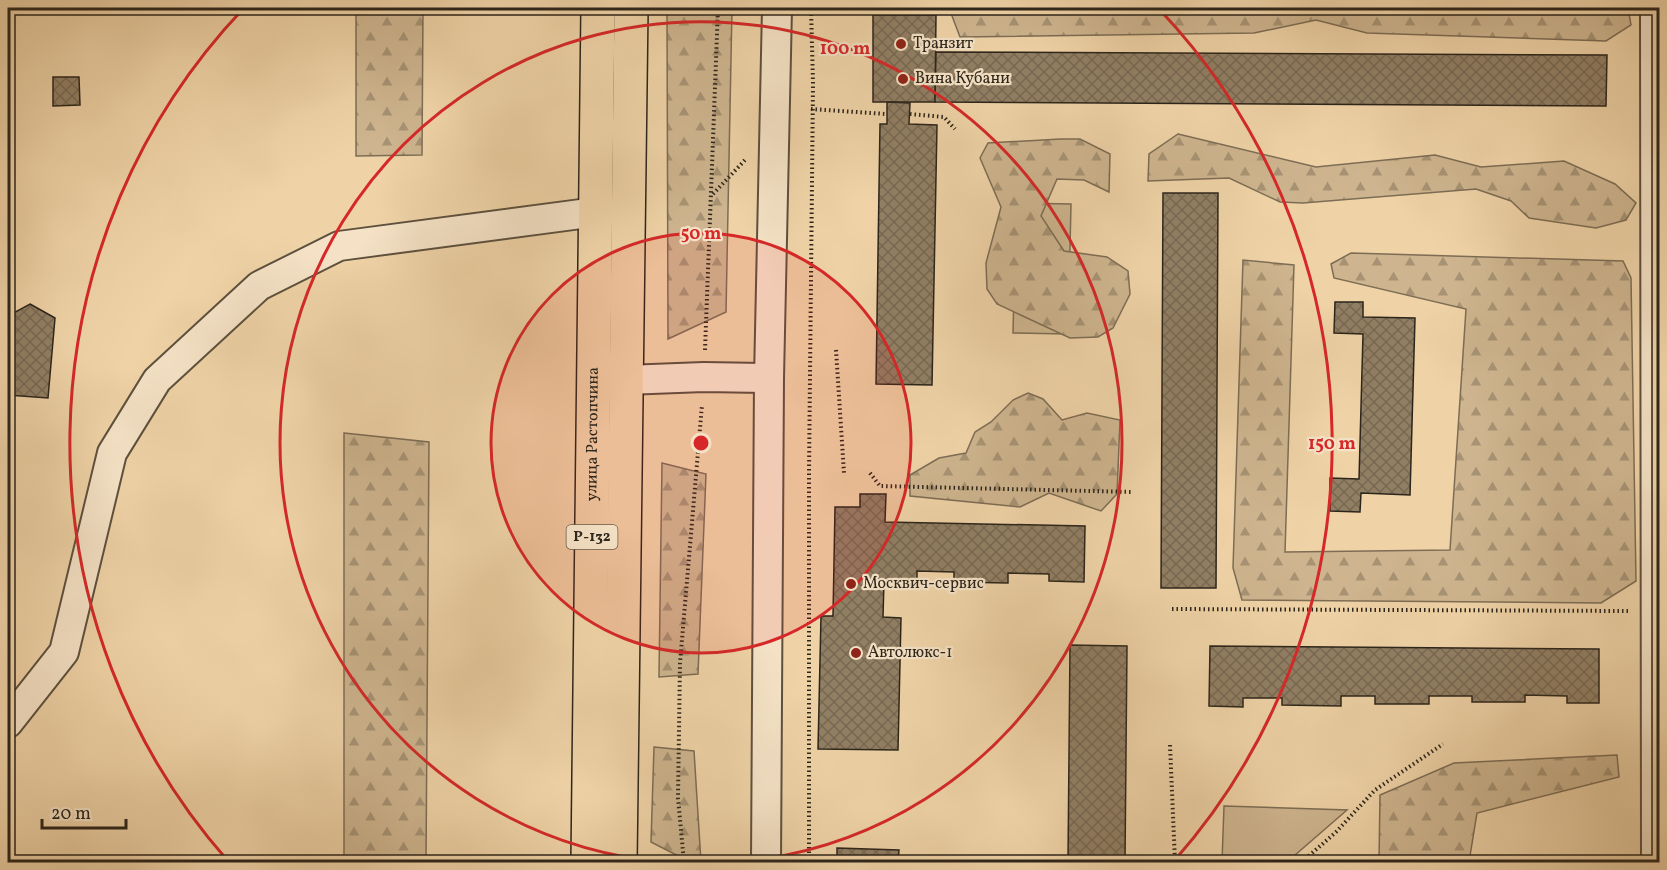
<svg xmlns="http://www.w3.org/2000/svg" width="1667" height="870" font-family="Vollkorn,serif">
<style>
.green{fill:#ceb58f;stroke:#7d6d55;stroke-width:1.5}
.forest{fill:url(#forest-firs);stroke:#7d6d55;stroke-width:1.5}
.building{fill:url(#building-cross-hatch);stroke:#2c251b;stroke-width:1.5}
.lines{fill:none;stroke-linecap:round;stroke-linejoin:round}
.minor-casing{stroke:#5d503e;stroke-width:32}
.highway-casing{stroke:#2c251b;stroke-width:36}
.path{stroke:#2c251b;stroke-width:4;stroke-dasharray:1.5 3;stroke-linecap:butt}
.minor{stroke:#f5e2c6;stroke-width:28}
.highway{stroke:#efd3a7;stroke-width:33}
.ring{fill:none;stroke:#d62828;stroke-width:3}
.poi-dot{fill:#8f2418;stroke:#f5e2c6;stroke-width:2}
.labels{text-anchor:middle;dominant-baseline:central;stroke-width:4.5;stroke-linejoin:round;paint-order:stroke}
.shield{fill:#f5e2c6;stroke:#685e4e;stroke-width:1.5}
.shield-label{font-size:15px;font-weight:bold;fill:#2c251b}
.poi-label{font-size:16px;fill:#2c251b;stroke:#f5e2c6;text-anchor:start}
.street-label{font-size:16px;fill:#2c251b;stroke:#f5e2c6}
.centre{fill:#d62828;stroke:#f5e2c6;stroke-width:3}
.ring-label{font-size:18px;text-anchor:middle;font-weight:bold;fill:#d62828;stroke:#f5e2c6;stroke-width:4.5;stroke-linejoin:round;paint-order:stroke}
</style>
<defs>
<pattern id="forest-firs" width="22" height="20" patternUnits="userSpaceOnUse" patternTransform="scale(1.5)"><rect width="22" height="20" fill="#ceb58f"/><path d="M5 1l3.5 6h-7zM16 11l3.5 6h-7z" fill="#a79374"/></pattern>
<pattern id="building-cross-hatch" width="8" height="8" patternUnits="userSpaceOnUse" patternTransform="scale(1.5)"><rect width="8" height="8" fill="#917f64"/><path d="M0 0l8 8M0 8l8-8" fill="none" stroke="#776852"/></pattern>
</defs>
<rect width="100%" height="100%" fill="#efd3a7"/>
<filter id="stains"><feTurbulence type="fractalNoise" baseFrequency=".00333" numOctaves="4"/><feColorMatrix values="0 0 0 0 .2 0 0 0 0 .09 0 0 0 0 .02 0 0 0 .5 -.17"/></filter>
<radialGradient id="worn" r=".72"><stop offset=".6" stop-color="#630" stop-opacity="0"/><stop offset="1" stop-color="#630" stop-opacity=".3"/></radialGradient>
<!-- green -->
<g class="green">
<path d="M1016 203 1071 204 1068 334 1013 333Z"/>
<path d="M1224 806 1347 810 1287 862H1222Z"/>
</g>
<!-- forest -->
<g class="forest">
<path d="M356 8H423L422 155 356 156Z"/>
<path d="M667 8H732L726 312 668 339Z"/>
<path d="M949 8H1628L1631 25 1606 41 1367 33 1316 20 1254 33 960 37Z"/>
<path d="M1178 134 1316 167 1435 155 1481 167 1564 161 1615 184 1636 203 1626 220 1596 228 1529 218 1511 201 1476 189 1303 203 1280 202 1229 178 1148 181 1149 154Z"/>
<path d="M1061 139H1080L1110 154 1109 192 1084 180 1057 179 1041 216 1064 251 1107 257 1128 271 1130 294 1113 328 1098 337 1070 338 997 304 987 289 986 263 1001 207 980 158 988 143Z"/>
<path d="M1351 253 1623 261 1631 278 1636 581 1601 603 1242 600 1233 568 1243 260 1294 265 1285 552 1450 550 1466 309 1334 278 1331 264Z"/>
<path d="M1028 393 1043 399 1062 420 1087 413 1120 420 1117 494 1101 511 1049 493 1020 507 910 496V475L939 458 966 453 975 432 991 422 1013 400Z"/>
<path d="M344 433 429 442 426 862H344Z"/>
<path d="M662 463 706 474 698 674 659 677Z"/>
<path d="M654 747 694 751 701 862H690L651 842Z"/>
<path d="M1617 755 1619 777 1477 813 1469 862H1379L1380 795 1454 763Z"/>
</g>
<!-- building -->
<g class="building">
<path d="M873 15H936L935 102H873Z"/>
<path d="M936 52 1607 55 1606 106 935 102Z"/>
<path d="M53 77H79L80 105 53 106Z"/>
<path d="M887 102 910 103 909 124 937 125 932 385 876 384 880 124H887Z"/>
<path d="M1163 193H1218L1216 588H1161Z"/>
<path d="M1335 302H1363V317L1415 318 1410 495 1361 493 1360 512 1330 511V478L1359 479 1363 334 1334 333Z"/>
<path d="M30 304 55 318 48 398 8 395V316Z"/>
<path d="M860 494H886L885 522 1085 526 1084 582 1049 581V574L1008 573V583L954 582V572L917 571V581H884L883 617 901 618 898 750 818 749 821 616H833L835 507H860Z"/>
<path d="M1070 645 1127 646 1125 862H1068Z"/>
<path d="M1210 646 1599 649V703H1567V696L1525 695V702H1472V696H1429V704H1375V696H1341V706L1282 705V698H1243V707L1209 706Z"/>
<path d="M837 848 899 850 898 862H837Z"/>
</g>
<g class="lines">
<!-- minor casing -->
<g class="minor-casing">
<g id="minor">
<path d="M1655 8 1656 862"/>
<path d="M625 380 704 377 769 378"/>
<path d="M8 723 64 652 112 453 157 380 259 286 339 246 596 212"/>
<path d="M766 862 769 378 777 8"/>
</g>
</g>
<!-- highway casing -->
<g class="highway-casing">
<g id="highway">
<path id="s1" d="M588 862 598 8"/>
<path d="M620 862 631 8"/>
</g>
</g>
<!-- path -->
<g class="path">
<path d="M1025 8 1629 9"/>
<path d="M811 109 886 114"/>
<path d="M910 114 944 117 955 129"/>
<path d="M713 194 745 160"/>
<path d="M705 350 718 8"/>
<path d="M836 350 844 473"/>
<path d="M870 473 880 486 1133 492"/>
<path d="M1172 609 1628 611"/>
<path d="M1170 745 1175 862"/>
<path d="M684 862 678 798 680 663 702 405"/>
<path d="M809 862V473L813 83 811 8"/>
<path d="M1302 862 1336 832 1375 790 1443 744"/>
</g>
<!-- minor -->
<use href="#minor" class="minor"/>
<!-- highway -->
<use href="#highway" class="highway"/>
</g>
<!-- distance rings -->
<circle cx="701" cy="443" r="210" fill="#d62828" fill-opacity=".12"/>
<g class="ring">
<circle cx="701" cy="443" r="210"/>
<path d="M664 862A421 421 0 1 1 738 862"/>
<path d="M228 861A631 631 0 0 1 243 9M1159 9A631 631 0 0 1 1174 861"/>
</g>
<!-- markers -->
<g class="poi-dot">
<circle cx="901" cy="44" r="6"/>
<circle cx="903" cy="79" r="6"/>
<circle cx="851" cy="584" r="6"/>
<circle cx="856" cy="653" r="6"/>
</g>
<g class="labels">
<!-- shield labels -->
<rect class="shield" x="566.5" y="525" width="51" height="24" rx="4.5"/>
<g class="shield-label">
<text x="592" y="537">Р-132</text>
</g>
<!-- poi labels -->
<g class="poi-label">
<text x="913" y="44">Транзит</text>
<text x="915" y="79">Вина Кубани</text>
<text x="863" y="584">Москвич-сервис</text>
<text x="868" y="653">Автолюкс-1</text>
</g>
<!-- street labels -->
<g class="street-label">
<text stroke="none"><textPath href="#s1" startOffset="428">улица Растопчина</textPath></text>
</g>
</g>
<circle cx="701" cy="443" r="9" class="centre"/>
<g class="ring-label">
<text x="845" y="54">100 m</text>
<text x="701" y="239">50 m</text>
<text x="1332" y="449">150 m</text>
</g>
<!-- margin -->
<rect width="1667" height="870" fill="none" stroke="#efd3a7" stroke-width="30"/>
<rect x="9" y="9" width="1649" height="852" fill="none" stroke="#2c251b" stroke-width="3"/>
<rect x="15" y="15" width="1637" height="840" fill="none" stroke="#2c251b" stroke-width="1.5"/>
<!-- scale -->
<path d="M42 819v9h84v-9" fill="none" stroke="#2c251b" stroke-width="3"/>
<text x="51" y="819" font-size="18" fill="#2c251b" stroke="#f5e2c6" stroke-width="4.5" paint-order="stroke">20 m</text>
<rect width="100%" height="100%" filter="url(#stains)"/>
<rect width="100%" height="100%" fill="url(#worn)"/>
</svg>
